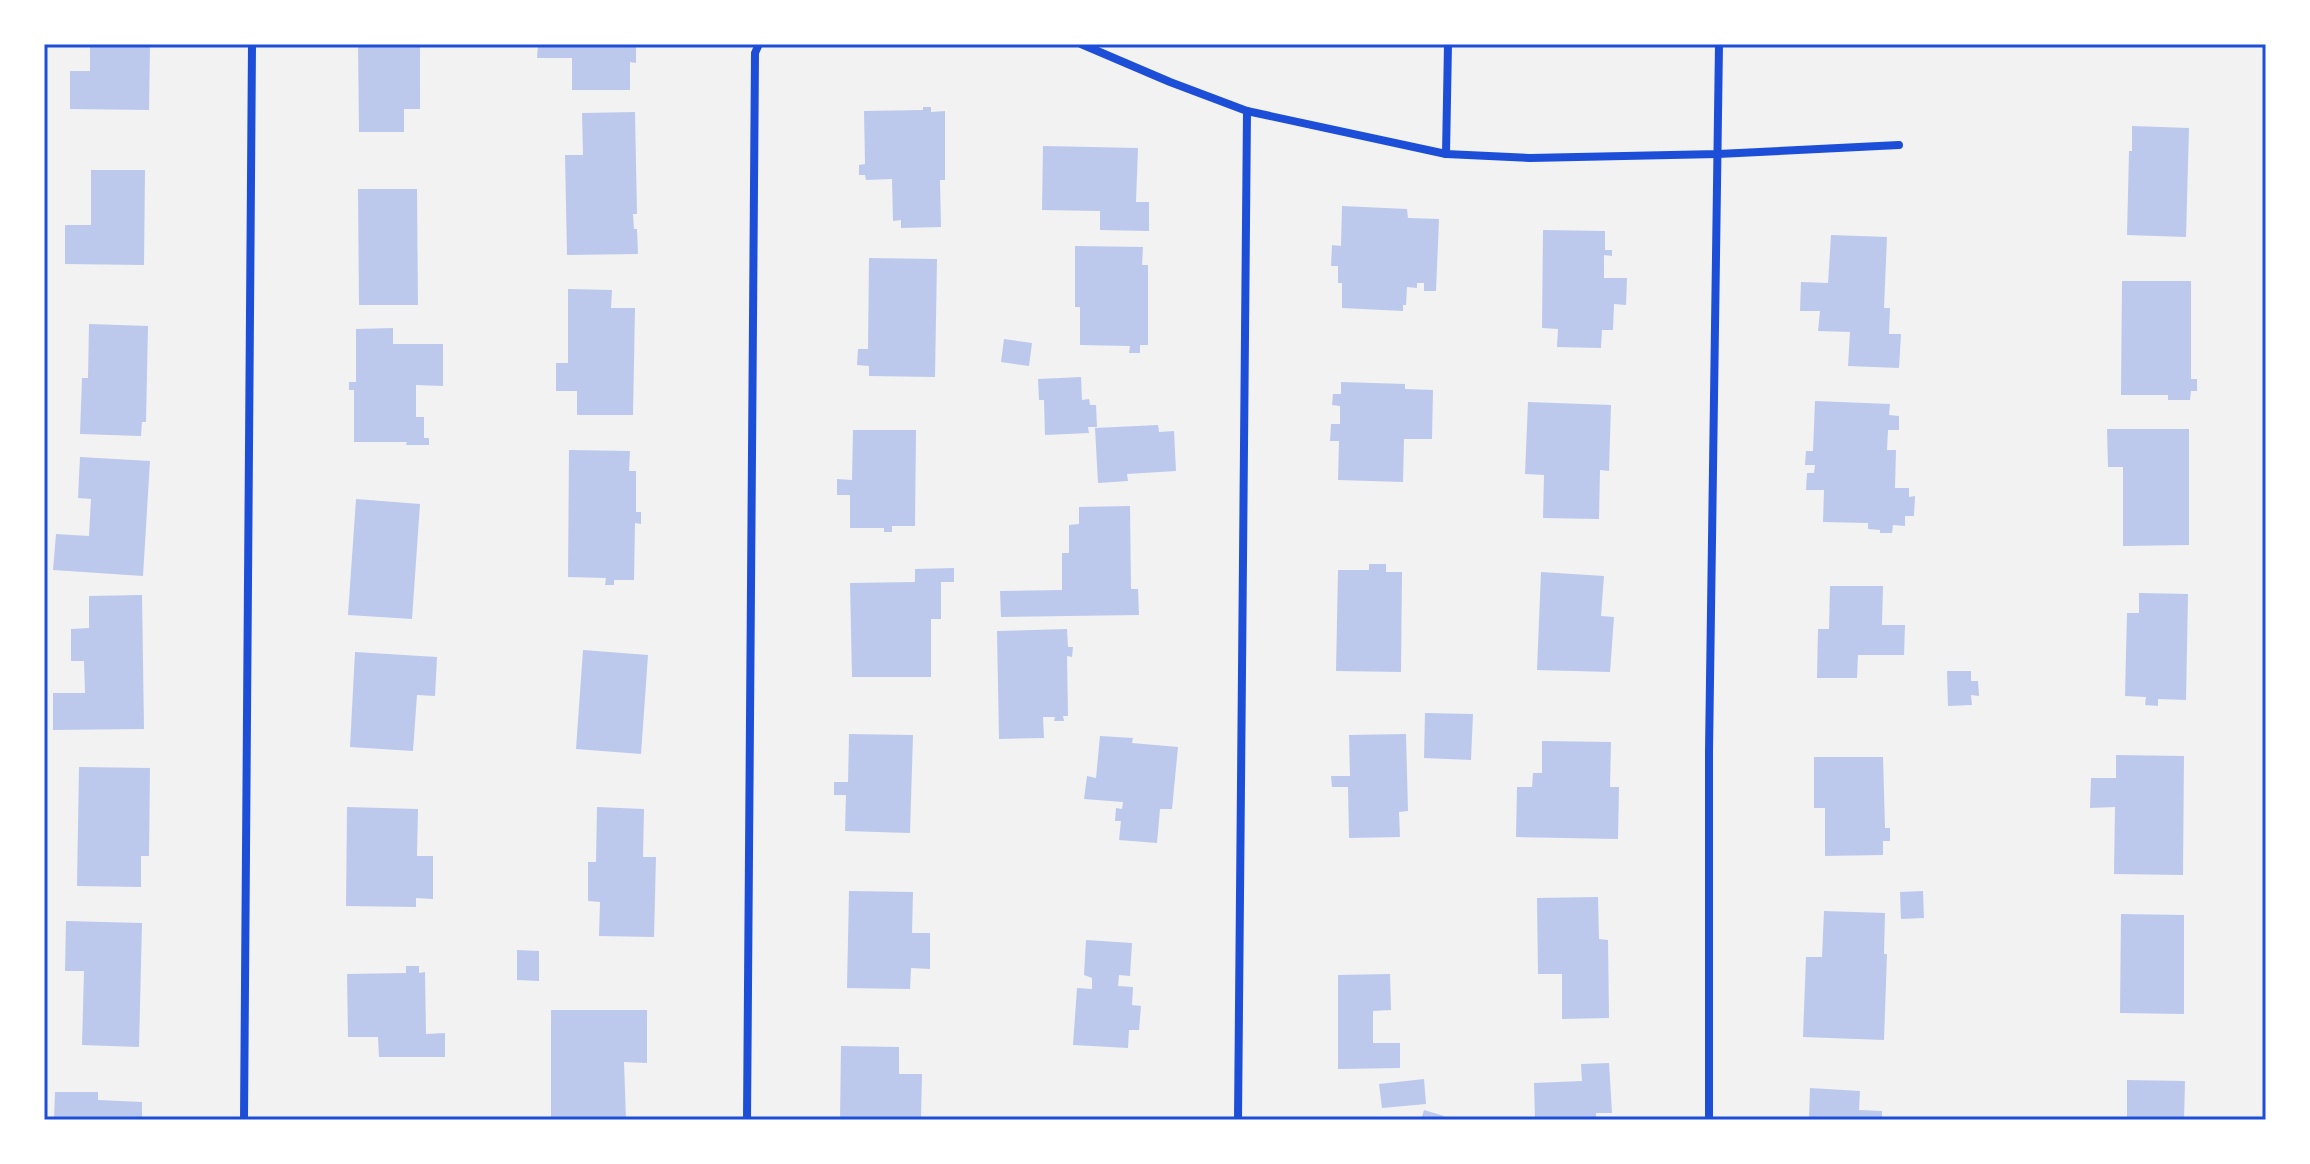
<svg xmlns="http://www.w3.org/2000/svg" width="2310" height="1164" font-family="'Public Sans',sans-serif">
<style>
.building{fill:#bdc9ec}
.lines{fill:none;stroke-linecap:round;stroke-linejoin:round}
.minor{stroke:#1d4ed8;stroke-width:8}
.neatline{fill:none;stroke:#1d4ed8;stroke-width:3}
</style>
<rect width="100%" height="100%" fill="#f2f2f2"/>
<!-- building -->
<g class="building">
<path d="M90 44H150L149 110 70 109V71H90Z"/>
<path d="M358 44H420V109H404V132H359Z"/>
<path d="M538 44H636V63L630 62V90H572V58H537Z"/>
<path d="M923 107H931V112L945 111V180H940L941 227 901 228V220L893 221 892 179 866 180 865 175H859V165L865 164 864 111 923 110Z"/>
<path d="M635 112 637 214H633L634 229H637L638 254 567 255 565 155H583L582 113Z"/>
<path d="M2132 126 2189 128 2186 237 2127 235 2129 151H2132Z"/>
<path d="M1043 146 1138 148 1136 202H1149V231L1100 230V211L1042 210Z"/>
<path d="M91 170H145L144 265 65 264V225H91Z"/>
<path d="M358 189H417L418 305H359Z"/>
<path d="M1342 206 1407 209 1408 218 1439 219 1436 291H1424V283H1417V288L1407 287 1406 305H1403V311L1342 308V283H1338V266H1331L1332 245 1341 246Z"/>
<path d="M1543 230 1605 231V250H1612V256L1604 255V278H1627L1626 305 1614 304 1613 330H1602L1601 348 1557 347 1558 329 1542 328Z"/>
<path d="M1831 235 1887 237 1884 308H1890L1889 334H1901L1899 368 1848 366 1850 332 1818 331 1820 311H1800L1801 282 1828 283Z"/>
<path d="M1075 246 1143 247 1142 265H1148V345H1140V353H1129L1130 346 1080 345V307H1075Z"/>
<path d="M869 258 937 259 935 377 869 376V366L857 365 858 349H868Z"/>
<path d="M2122 281H2191V379H2197V391H2191L2190 400H2168V395H2121Z"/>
<path d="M568 289 612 290 611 308H635L633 415H577V391H556V363H568Z"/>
<path d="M89 324 148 326 146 422H142L141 436 80 434 82 378H88Z"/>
<path d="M393 328V344H443V386L416 385V417H424V438H429V445H406L407 442H354V390H349V382H356V329Z"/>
<path d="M1004 339 1032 343 1029 366 1001 362Z"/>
<path d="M1081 377 1082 400 1089 399 1090 405H1096L1097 427H1088L1089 433 1045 435 1044 400H1039L1038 379Z"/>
<path d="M1341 382 1405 384V389L1433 390 1432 439H1404L1403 482 1338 480 1339 441H1330L1331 424H1340V406L1332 405 1333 394H1341Z"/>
<path d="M1815 401 1890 404 1889 415 1899 416V430H1888L1887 450H1896L1895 488H1909V497L1915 496 1914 516H1905V526L1893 525 1892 533H1880V530L1868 529V523L1823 522 1824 490H1806L1807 473H1814L1815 465H1805L1806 451H1813Z"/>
<path d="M1528 402 1611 405 1609 471 1600 470 1599 519 1543 518 1544 475 1525 474Z"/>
<path d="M1158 425 1159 432 1174 431 1176 471 1127 474 1128 481 1098 483 1095 428Z"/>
<path d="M2107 429H2189V545L2123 546V467H2108Z"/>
<path d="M853 430H916L915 526H892V532H884V528H850V495H837V479L852 480Z"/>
<path d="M569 450 630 451 629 471H636V512H641V524L635 523 634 580H614V585H605L606 578 568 577Z"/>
<path d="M80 457 150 461 143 576 53 570 56 534 89 536 91 499 78 498Z"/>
<path d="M356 499 420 504 412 619 348 615Z"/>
<path d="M1130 506 1131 589H1138L1139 615 1001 617 1000 591 1062 590V553H1069V525L1079 524V507Z"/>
<path d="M1369 564H1386V572H1402L1401 672 1336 671 1338 570H1369Z"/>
<path d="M954 568V582H941V619H931V677H852L850 583 915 582V569Z"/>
<path d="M1541 572 1604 576 1601 616 1614 617 1610 672 1537 670Z"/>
<path d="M1830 586H1883L1882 625H1905L1904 655H1858L1857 678H1817L1818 629H1829Z"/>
<path d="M2139 593 2188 594 2186 700 2158 699V706L2145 705 2146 697 2125 696 2127 613H2139Z"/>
<path d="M142 595 144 729 53 730V693H85L84 661H71V629L89 628V596Z"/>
<path d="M1067 629 1068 647H1073L1072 657 1067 656 1068 716H1063L1064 721H1054L1055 717H1043L1044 738 999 739 997 631Z"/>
<path d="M583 650 648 655 641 754 576 749Z"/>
<path d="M355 652 437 657 435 696 417 695 413 751 350 747Z"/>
<path d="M1947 671H1971V681H1978L1979 696 1971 695 1972 705 1948 706Z"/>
<path d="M1425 713 1473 714 1471 760 1424 758Z"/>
<path d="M849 734 913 735 910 833 845 831 846 795H834V782H848Z"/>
<path d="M1406 734 1408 811 1399 812 1400 837 1349 838 1348 787H1332L1331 776H1350L1349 735Z"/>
<path d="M1100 736 1133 738 1132 743 1178 747 1172 809H1160L1157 843 1119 840 1121 821H1115L1116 808 1122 809 1123 802 1084 799 1087 776 1096 778Z"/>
<path d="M1542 741 1611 742 1610 787H1619L1618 839 1516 837 1517 787H1532L1533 773H1542Z"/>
<path d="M2116 755 2184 756 2183 875 2114 874 2115 807 2090 808 2091 778H2116Z"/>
<path d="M1814 757H1883L1885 828H1890V841H1883V855L1825 856V808H1814Z"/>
<path d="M79 767 150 768 149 856H141V887L77 886Z"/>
<path d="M347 807 418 809 417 856H433V899L416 898V907L346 906Z"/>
<path d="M597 807 644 809 643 857H656L654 937 599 936 600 902 588 901V862H596Z"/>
<path d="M849 891 913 892 912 933H930V969L911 968 910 989 847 988Z"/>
<path d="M1923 891 1924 918 1901 919 1900 892Z"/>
<path d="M1598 897 1599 939 1608 940 1609 1018 1562 1019V974H1538L1537 898Z"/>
<path d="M1824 911 1885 913 1884 954H1887L1884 1040 1803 1037 1806 957H1822Z"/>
<path d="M2121 914 2184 915V1014L2120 1013Z"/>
<path d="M66 921 142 923 139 1047 82 1045 84 971H65Z"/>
<path d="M1086 940 1132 943 1130 976 1119 975 1118 986 1133 987 1132 1005 1141 1006 1139 1030H1129L1128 1048 1073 1045 1077 988 1092 989V978L1084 975Z"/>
<path d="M517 950 539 951V981L517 980Z"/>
<path d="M406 966H419V973L425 972 426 1034 445 1033V1057H379L378 1037H348L347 974 406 973Z"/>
<path d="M1390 974 1391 1010 1373 1011V1043H1400V1068L1338 1069V975Z"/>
<path d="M551 1010H647V1063L624 1062 626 1120H551Z"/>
<path d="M841 1046 899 1047V1074H922L921 1120H840Z"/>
<path d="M1609 1063 1612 1113H1596V1120H1535L1534 1083 1582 1081 1581 1064Z"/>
<path d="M1424 1079 1426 1104 1382 1108 1379 1084Z"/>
<path d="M2127 1080 2185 1081 2184 1120H2127Z"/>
<path d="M1810 1088 1860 1091 1859 1110 1882 1111V1120H1809Z"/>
<path d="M55 1092H98V1100L142 1102V1120H54Z"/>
<path d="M1424 1110 1444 1116 1443 1120H1421Z"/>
</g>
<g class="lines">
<!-- minor -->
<g class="minor">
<path d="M1081 44 1170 82 1247 111 1446 154 1530 158 1718 154 1899 145"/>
<path d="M1446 154 1448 44"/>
<path d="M244 1120 252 44"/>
<path d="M747 1120 755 53 759 44"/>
<path d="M1238 1120 1247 111"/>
<path d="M1709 1120V752L1719 44"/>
</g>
</g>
<!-- border -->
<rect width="2310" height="1164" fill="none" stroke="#ffffff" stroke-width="92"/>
<rect x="46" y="46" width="2218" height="1072" class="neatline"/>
</svg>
